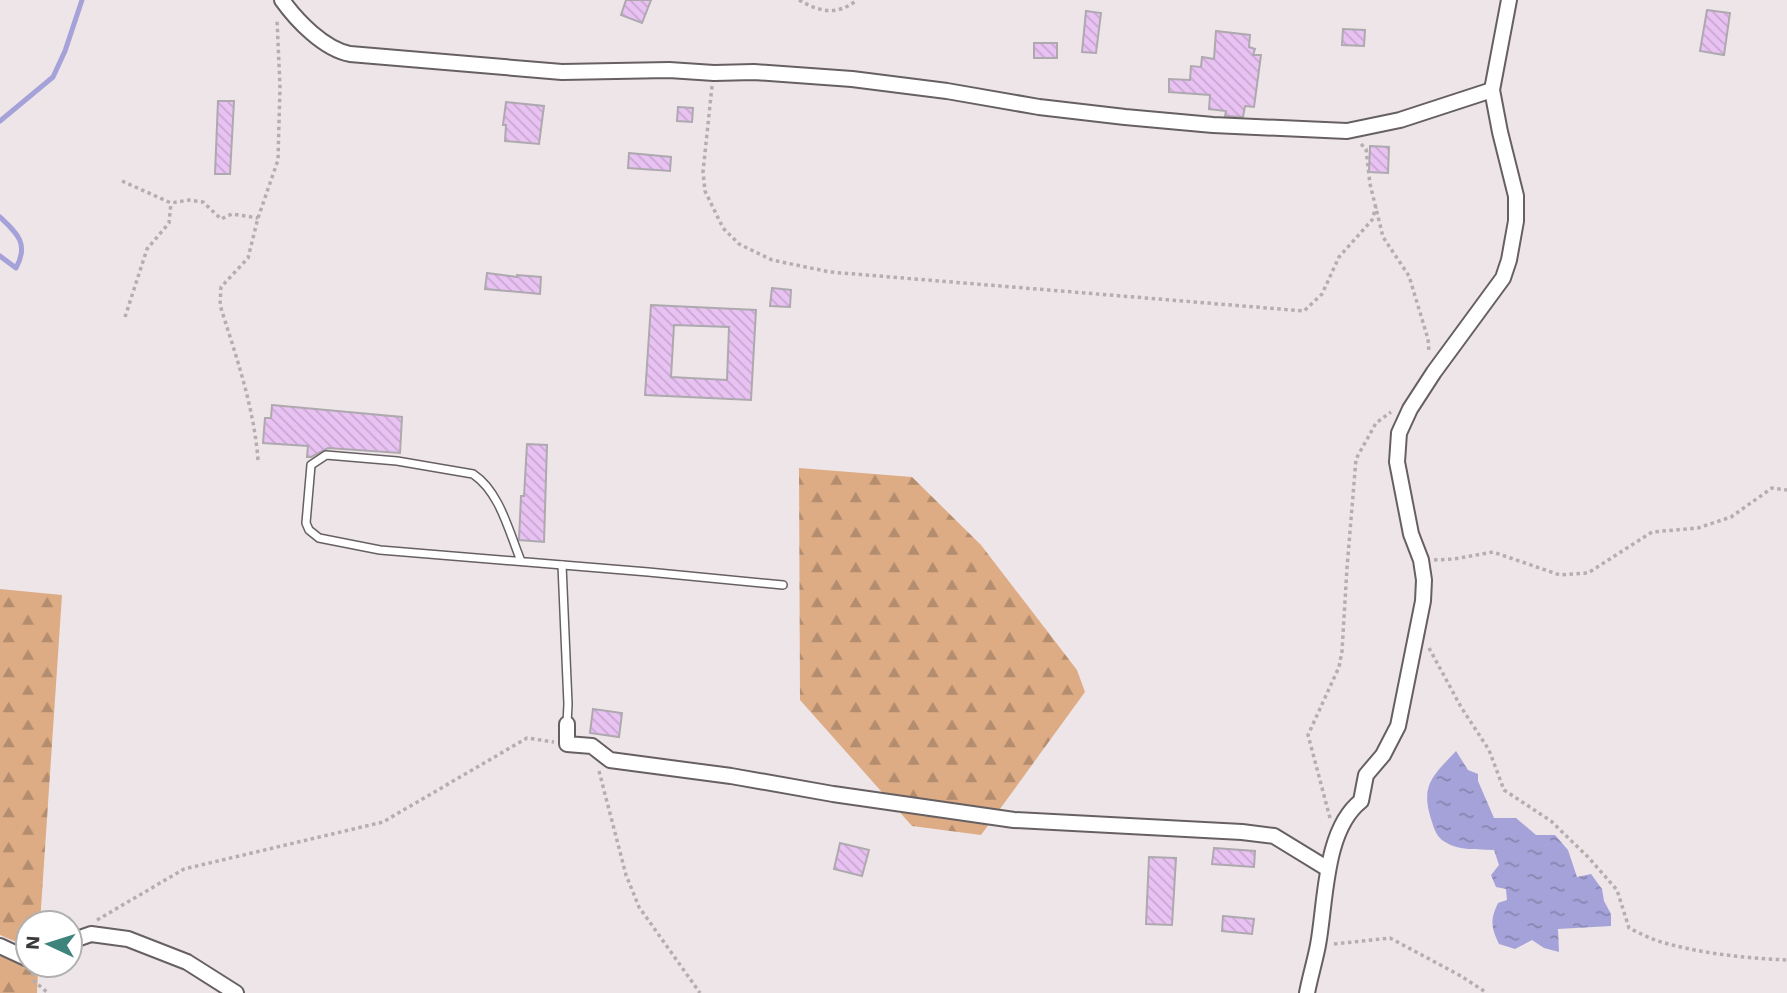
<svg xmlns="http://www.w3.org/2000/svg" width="1787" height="993" font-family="'Work Sans',sans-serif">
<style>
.forest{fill:url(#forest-firs)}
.water{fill:url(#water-ripples)}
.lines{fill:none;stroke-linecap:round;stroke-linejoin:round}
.stream{stroke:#a4a2d8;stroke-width:5}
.building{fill:url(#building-back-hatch);stroke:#aea9af;stroke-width:2;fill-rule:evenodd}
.lane-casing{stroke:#676063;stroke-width:10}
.street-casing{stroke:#676063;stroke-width:18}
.path{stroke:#b5aeb0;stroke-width:3.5;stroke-dasharray:3.5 3.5;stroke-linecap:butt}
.lane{stroke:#fff;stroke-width:7}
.street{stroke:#fff;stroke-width:14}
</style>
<defs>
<pattern id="forest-firs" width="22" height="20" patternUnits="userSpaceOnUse" patternTransform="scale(1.75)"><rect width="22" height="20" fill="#ddac85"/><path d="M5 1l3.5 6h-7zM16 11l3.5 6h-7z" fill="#b48d6e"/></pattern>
<pattern id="water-ripples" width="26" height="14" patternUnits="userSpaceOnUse" patternTransform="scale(1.75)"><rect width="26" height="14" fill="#a4a2d8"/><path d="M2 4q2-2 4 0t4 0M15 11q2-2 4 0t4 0" fill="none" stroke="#8785b0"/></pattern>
<pattern id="building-back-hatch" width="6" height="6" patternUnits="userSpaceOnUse" patternTransform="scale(1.75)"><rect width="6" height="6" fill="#e8c2f2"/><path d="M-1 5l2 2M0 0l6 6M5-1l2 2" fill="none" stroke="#c8a7d0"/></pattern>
</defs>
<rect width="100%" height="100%" fill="#eee5e8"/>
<!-- forest -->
<g class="forest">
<path d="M799 468 912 477 981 545 1077 670 1085 692 981 835 912 826 800 700Z"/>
<path d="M0 589 62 595 40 923H28V947L0 935Z"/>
<path d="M0 954 38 972 37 993H0Z"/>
</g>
<!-- water -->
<path class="water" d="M1456 751 1468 770 1478 774V781L1494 818H1516L1536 835H1555L1568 850 1577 877 1591 874 1602 889 1604 901 1611 914V926L1558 929 1559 952 1544 948 1532 940 1515 949 1499 944C1491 927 1490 920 1498 903L1507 900 1506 889 1496 887 1491 875 1499 865 1494 850C1478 849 1459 851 1445 842 1436 837 1434 828 1431 819 1420 784 1434 775 1456 751Z"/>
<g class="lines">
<!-- stream -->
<g class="stream">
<path d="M0 121 53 77 65 51 82 0"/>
<path d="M0 217C18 234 29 244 16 268L0 256"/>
</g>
</g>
<!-- building -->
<g class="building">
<path d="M626 0H651L642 23 621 15Z"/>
<path d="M1707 10 1730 13 1724 55 1700 51Z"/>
<path d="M1086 11 1101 13 1096 53 1082 52Z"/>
<path d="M1343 29 1365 30 1364 46 1342 45Z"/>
<path d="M1216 31 1250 35 1249 47 1255 49 1253 55H1261L1254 107 1245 106 1243 117 1225 116 1226 111 1209 109 1210 95 1169 92V79L1190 80 1191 66 1201 67 1202 57 1214 59Z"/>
<rect x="1034" y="43" width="23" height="15"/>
<path d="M218 101H234L230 174H215Z"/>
<path d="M506 102 544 106 539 144 505 141 506 125H503Z"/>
<path d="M678 107 693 108 692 122 677 121Z"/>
<path d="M1370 146 1389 147 1388 173 1369 172Z"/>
<path d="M629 153 671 157 670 171 628 168Z"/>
<path d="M487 273 517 277V275L541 277 540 294 485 289Z"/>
<path d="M772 288 791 290 790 307 770 306Z"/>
<path d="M651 305 756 310 751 400 645 395ZM674 325 729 327 727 380 671 377Z"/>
<path d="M272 405 402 417 400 453 328 448 311 457H307L308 446 263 443 265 418H271Z"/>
<path d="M527 444 547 445 544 542 519 540 521 496H524Z"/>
<path d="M593 709 622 713 619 737 590 733Z"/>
<path d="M840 843 869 850 862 876 834 869Z"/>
<path d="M1214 848 1255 851 1254 867 1212 864Z"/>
<path d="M1149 857 1176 858 1172 925 1146 924Z"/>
<path d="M1223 916 1254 919 1252 934 1222 931Z"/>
</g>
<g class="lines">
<!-- lane casing -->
<g class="lane-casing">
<g id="lane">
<path d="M521 561C509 532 500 492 473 474L397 461 326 455 311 465 306 523 309 530 319 538 380 550 648 572 783 585"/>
<path d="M562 565 568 704 567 724"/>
</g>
</g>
<!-- street casing -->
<g class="street-casing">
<g id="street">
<path d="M282 0C297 21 324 49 350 54L562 72 669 70 714 73 754 72 852 79 947 91 1039 107 1125 117 1213 125 1347 131 1400 120 1492 90"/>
<path d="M567 724V744L592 746 610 760 731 776 833 794 1014 820 1242 832 1274 836 1328 869"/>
<path d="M70 943 77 939 91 934 128 939 187 962 236 993"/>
<path d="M0 946 28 959"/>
<path d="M1307 993C1310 977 1315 961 1318 945 1326 902 1324 830 1361 801L1366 775 1383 755 1398 726 1423 601 1424 580 1421 560 1411 534 1397 462 1399 433 1410 409 1434 372 1503 278 1509 260 1516 221V196L1500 132 1492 90 1509 0"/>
</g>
</g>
<!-- path -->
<g class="path">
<path d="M799 0C820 12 837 16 857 0"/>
<path d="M712 86 703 172 705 191 723 228 739 244 772 260 830 272 1304 311 1322 294 1339 257 1372 220 1376 207"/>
<path d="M1361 144 1366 149 1370 184 1383 237 1409 276 1428 339 1429 352"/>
<path d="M122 181 171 203 189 200 203 202 221 219 232 214 258 218"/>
<path d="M125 317 147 249 169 223 171 203"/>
<path d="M258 460C254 407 236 356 220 305L221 287 248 258 258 218 278 160 280 87 277 20"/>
<path d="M1434 560 1454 559 1493 552 1560 575 1588 573 1652 532 1698 528 1731 517 1772 488 1787 490"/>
<path d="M1429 648 1461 707 1489 750 1504 790 1551 821 1589 858 1617 890 1629 928C1641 934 1653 940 1665 943 1704 954 1746 958 1787 960"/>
<path d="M599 771 626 875 639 907 700 993"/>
<path d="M1330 818 1308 735 1339 667 1342 651 1347 568 1356 459 1376 423 1391 412"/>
<path d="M97 920 184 869 383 822 527 738 554 742"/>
<path d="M1334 944 1390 938 1461 976 1487 993"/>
<path d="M32 973 34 981 48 993"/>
</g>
<!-- lane -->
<use href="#lane" class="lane"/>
<!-- street -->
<use href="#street" class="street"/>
</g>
<!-- north arrow -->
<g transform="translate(49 944) rotate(274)"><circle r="33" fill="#ffffff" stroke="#b1b0b0" stroke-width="2"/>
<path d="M0-5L12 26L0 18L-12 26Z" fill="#3e847c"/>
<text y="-10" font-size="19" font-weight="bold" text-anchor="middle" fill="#3c393a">N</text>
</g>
</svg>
